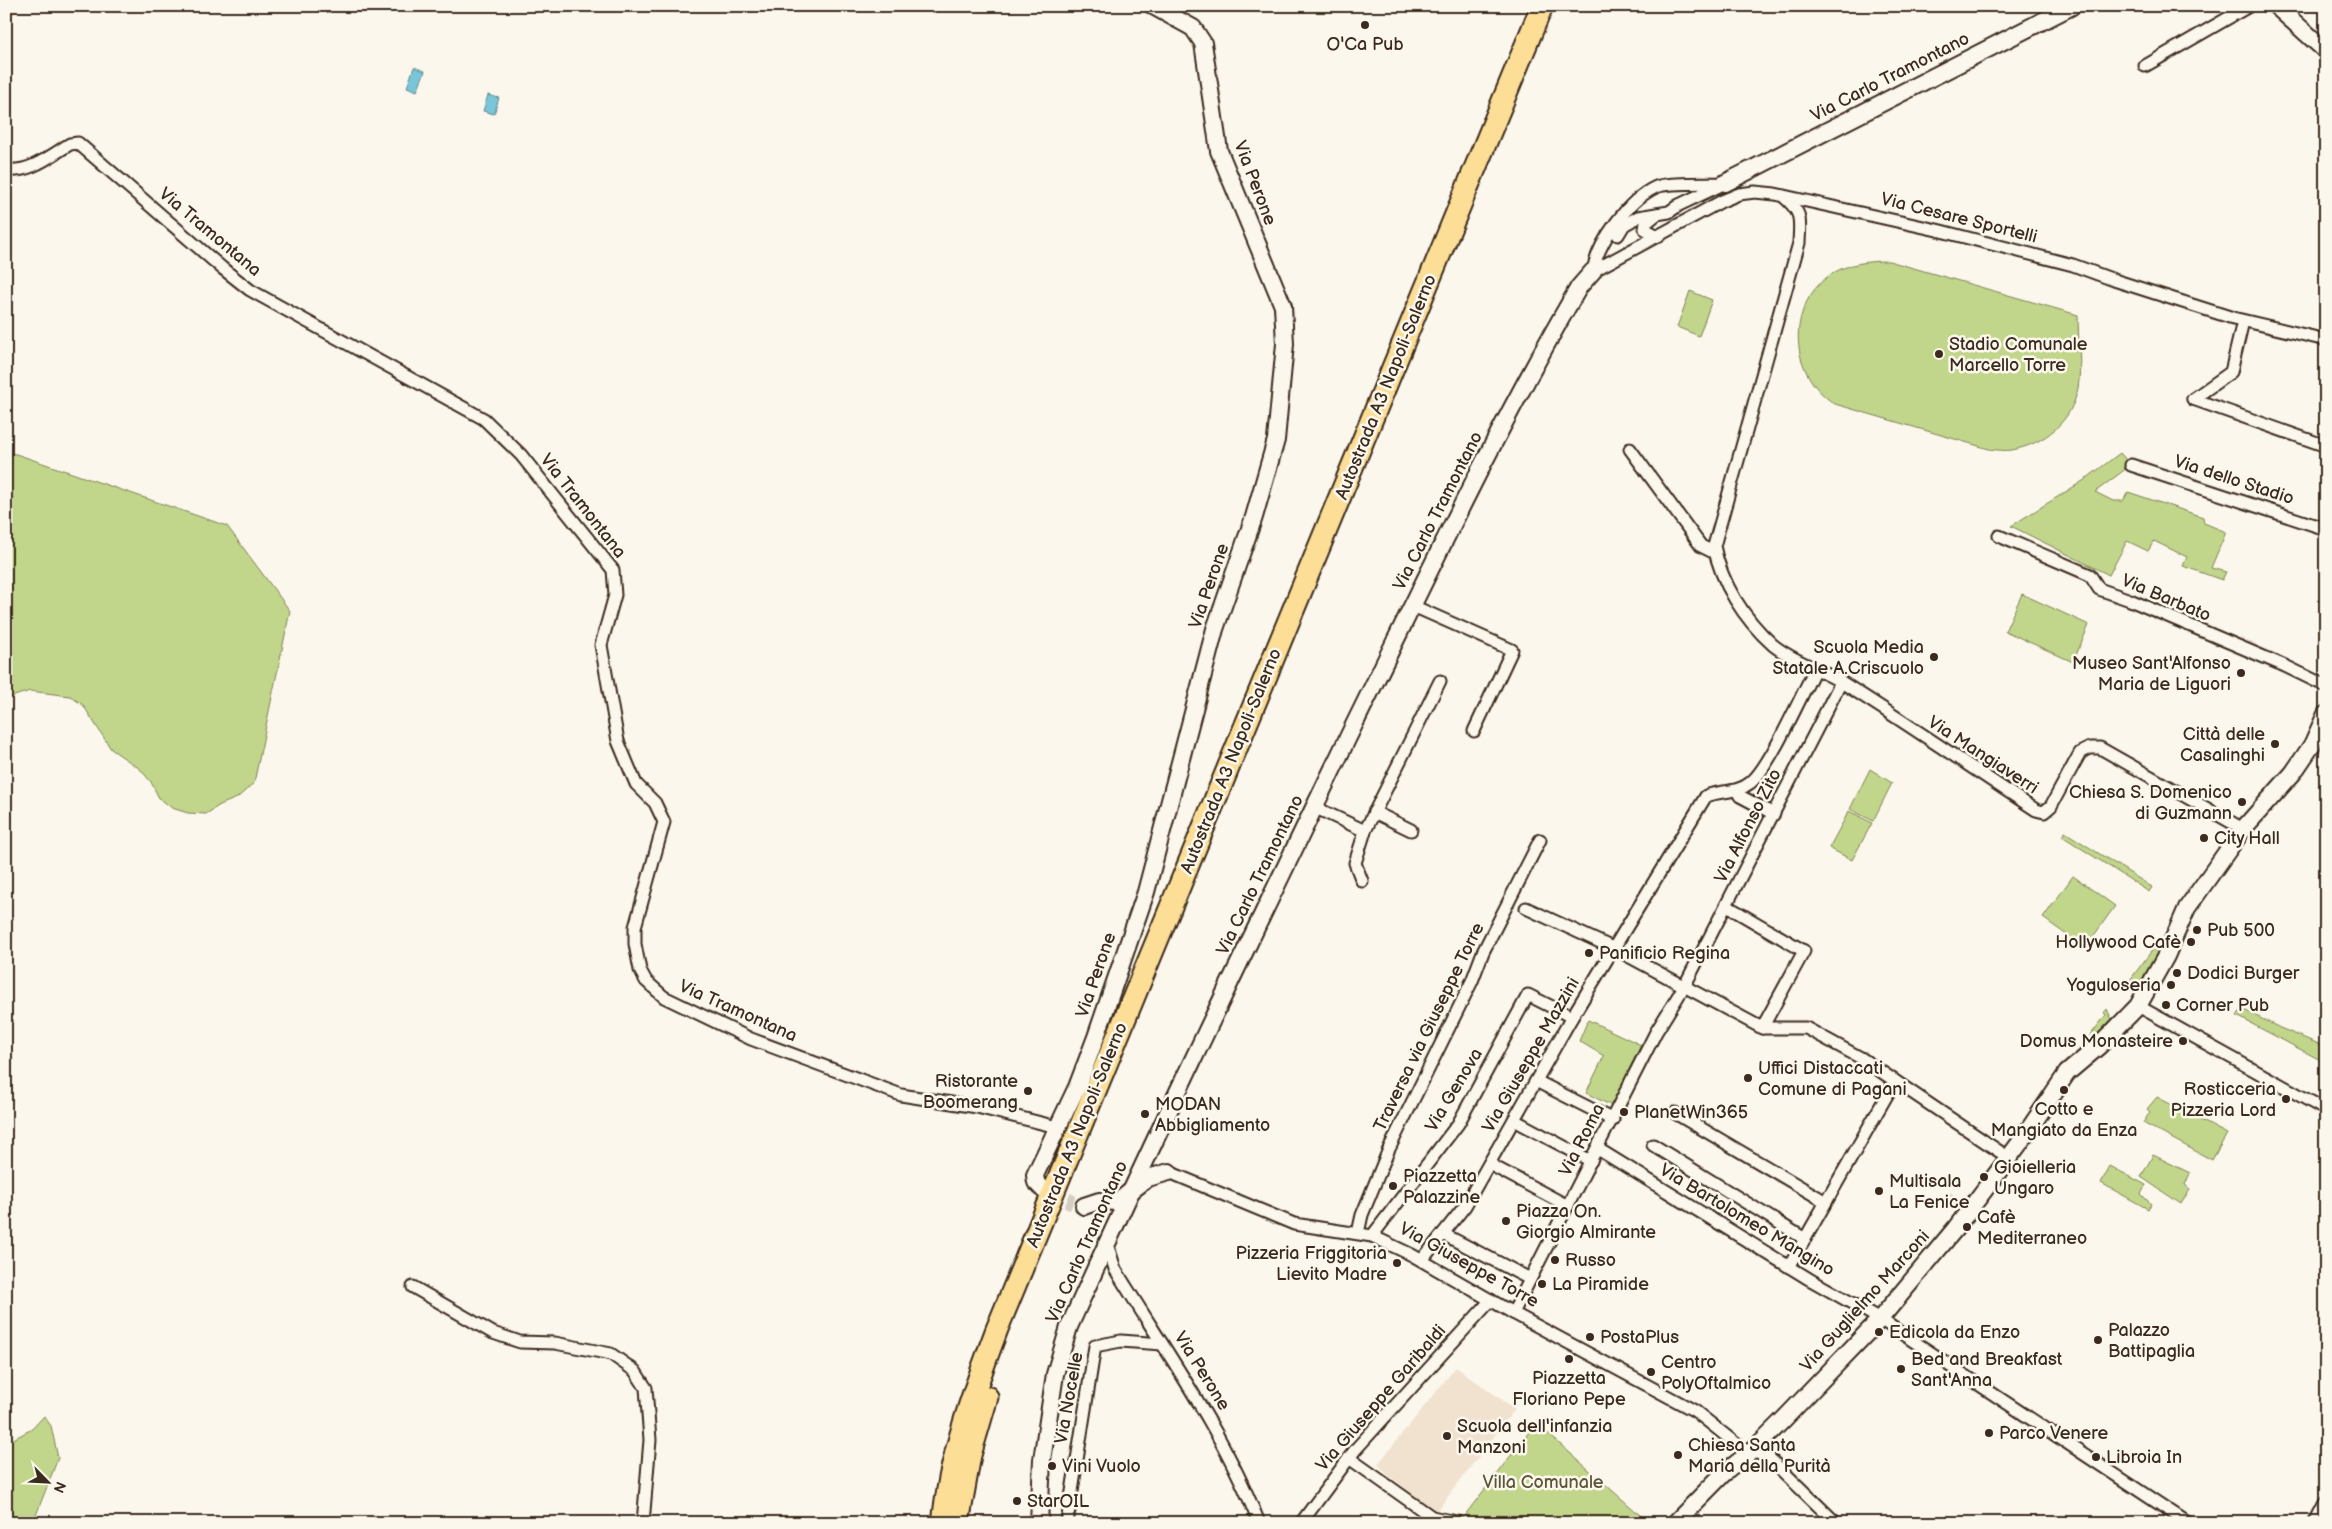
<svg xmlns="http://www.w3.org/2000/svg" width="2332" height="1529" font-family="'Balsamiq Sans',sans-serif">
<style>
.built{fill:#f1e2cf}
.green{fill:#c1d68b;stroke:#7e8054}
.water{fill:#7ac6d9;stroke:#61888e}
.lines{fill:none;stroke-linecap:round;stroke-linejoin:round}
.street-tunnel{stroke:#d5cec3;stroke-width:11;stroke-dasharray:11 5.5;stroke-linecap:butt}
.secondary-tunnel{stroke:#d5cec3;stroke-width:16;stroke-dasharray:16 8;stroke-linecap:butt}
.street-casing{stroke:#3b2a1e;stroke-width:15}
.secondary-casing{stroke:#3b2a1e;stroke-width:20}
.highway-casing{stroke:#3b2a1e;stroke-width:25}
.street{stroke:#fbf7ec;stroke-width:11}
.secondary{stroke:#fbf7ec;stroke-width:16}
.highway{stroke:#fdde96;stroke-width:21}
.poi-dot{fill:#3b2a1e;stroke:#fbf7ec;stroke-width:2}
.labels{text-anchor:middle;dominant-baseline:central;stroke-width:5;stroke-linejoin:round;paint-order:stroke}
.poi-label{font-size:18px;fill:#3b2a1e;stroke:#fbf7ec;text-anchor:start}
.street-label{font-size:18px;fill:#3b2a1e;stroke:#fbf7ec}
.park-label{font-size:18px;fill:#5c5539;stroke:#fbf7ec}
</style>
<rect width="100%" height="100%" fill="#fbf7ec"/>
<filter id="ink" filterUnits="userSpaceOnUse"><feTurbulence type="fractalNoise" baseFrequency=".02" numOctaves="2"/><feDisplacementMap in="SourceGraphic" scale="10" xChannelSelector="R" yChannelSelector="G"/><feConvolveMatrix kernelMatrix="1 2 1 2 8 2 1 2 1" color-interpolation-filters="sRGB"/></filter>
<g filter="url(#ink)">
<!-- built -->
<path class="built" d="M1456 1367 1515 1409 1436 1512 1385 1473 1378 1464Z"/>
<!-- green -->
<g class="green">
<path d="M1889 261 2078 315C2078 338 2082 366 2078 388 2072 421 2045 444 2012 450 2005 451 1996 450 1989 449L1835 404C1789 375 1785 307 1830 275 1848 263 1869 261 1889 261Z"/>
<path d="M1690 291 1712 300 1699 336 1677 327Z"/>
<path d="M6 453 16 454 227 526 290 611 254 783 237 798 220 805 206 814 188 813 172 808 159 798 151 782 140 769 111 749 83 705 70 696 30 691 14 696 6 702Z"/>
<path d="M2120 453 2131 465 2095 492 2113 501H2123L2128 492 2203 517 2204 523 2226 532 2211 568 2226 572 2222 580 2183 566 2187 557 2154 541 2148 551 2127 541 2109 575 2011 526 2083 481Z"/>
<path d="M2022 594 2089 625 2073 662 2005 631Z"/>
<path d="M1870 769 1892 783 1873 821 1850 809Z"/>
<path d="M1849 811 1872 823 1852 860 1829 848Z"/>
<path d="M2065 832 2152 887 2149 892 2062 836Z"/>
<path d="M2073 876 2115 906 2085 948 2043 918Z"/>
<path d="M2153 949 2162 955 2141 988 2130 980Z"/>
<path d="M2107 1009 2113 1022 2083 1051 2079 1050 2106 1015 2104 1013Z"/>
<path d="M2242 1009 2280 1028 2326 1047V1063L2237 1016Z"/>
<path d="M1588 1020 1641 1045 1612 1106 1586 1093 1604 1056 1579 1041Z"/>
<path d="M2157 1097 2227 1134 2212 1160 2143 1123 2150 1112 2147 1109Z"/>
<path d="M2153 1155 2190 1173 2185 1185 2190 1189 2181 1204 2141 1177Z"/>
<path d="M2110 1166 2146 1185 2141 1194 2151 1204 2148 1209 2101 1183Z"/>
<path d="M44 1416 51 1426 58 1458 33 1523H6V1443L32 1429Z"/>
<path d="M1536 1423 1649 1523H1464L1461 1520Z"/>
</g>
<!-- water -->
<g class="water">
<path d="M414 67 425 71 417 91 407 87Z"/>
<path d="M488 95 499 98 494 114 483 111Z"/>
</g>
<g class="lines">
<!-- street-tunnel -->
<path class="street-tunnel" d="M1947 1197 1968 1212"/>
<!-- secondary-tunnel -->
<path class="secondary-tunnel" d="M1045 1191 1073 1203"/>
<!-- street casing -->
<g class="street-casing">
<g id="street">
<path d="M2145 66 2249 6"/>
<path d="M6 170C30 173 50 156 70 144L78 143 222 268 250 290 484 419 521 455 613 570 615 595 601 645 618 741 636 784 655 803 664 822 635 927V944L640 970 646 981 664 997 751 1039 901 1095 977 1107 1057 1127"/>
<path d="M1783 196C1803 213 1800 219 1799 243L1714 546C1721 583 1744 619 1773 645 1794 662 1820 669 1843 683 1908 724 1972 768 2036 810L2044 812 2051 806 2080 753 2090 748H2100L2243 829"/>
<path d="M1657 214 1646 223 1645 229 1658 236"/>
<path d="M1618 235 1624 225 1638 217 1669 212 1679 205 1719 186"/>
<path d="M1593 271 1722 201 1739 194 1755 192 1775 194 1937 230 2073 265 2114 280 2233 318 2326 340"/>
<path d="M1593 271C1598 242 1628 200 1656 187 1666 182 1711 184 1725 183"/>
<path d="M2193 399 2326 446"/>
<path d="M2193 399 2231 372 2243 321"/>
<path d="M1630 449 1701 546 1715 553"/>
<path d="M2131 465 2326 529"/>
<path d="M1999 536 2090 575 2099 589 2130 600 2285 666 2326 686"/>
<path d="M1413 606 1512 650 1474 731"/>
<path d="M1737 790 1740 796 1774 814"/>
<path d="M1314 807 1365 831"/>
<path d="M1374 812 1411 830"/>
<path d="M1362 881 1355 863 1365 831 1440 681"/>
<path d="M1727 906 1804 951 1762 1028"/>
<path d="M1526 908 1615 949 1762 1028H1806L1861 1058 2009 1158"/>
<path d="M2138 1006 2326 1110"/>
<path d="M1536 1081 1613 1120"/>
<path d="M1675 1113 1826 1202"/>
<path d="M1514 1120 1591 1161"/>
<path d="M1653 1145 1805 1239"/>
<path d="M1598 1149 1809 1279 1880 1319 2188 1523"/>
<path d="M1489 1164 1568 1206"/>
<path d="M1169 1172 1294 1224 1372 1236 1412 1255 1513 1313 1695 1411 1740 1447 1768 1457 1836 1523"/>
<path d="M1358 1233 1362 1215 1389 1149 1472 981 1483 952 1540 840"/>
<path d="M1443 1234 1530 1279"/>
<path d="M1372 1236 1458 1124 1528 995 1572 1017"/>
<path d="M1107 1243 1115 1269C1166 1352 1223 1431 1259 1523"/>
<path d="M1422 1260 1465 1206 1572 1017 1706 796C1721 790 1736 794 1750 783 1769 769 1802 694 1815 669"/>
<path d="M1789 1267 1895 1081"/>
<path d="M413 1287 493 1333 520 1342 555 1343 611 1354 635 1371 646 1388 650 1440 643 1523"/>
<path d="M1513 1313 1656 1032 1685 985 1841 682"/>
<path d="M1349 1458 1432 1517 1457 1522"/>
<path d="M1067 1523 1095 1346 1121 1341 1162 1344"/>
<path d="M1301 1523 1355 1450 1491 1300"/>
<path d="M2315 1523 2326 1502"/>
</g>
</g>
<!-- secondary casing -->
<g class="secondary-casing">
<g id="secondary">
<path d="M2276 6 2326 51"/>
<path d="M1725 183 2072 6"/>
<path d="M1045 1191 1036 1182 1035 1175 1077 1087 1096 1037 1146 892 1215 629 1254 517 1276 440 1285 344 1283 306 1219 151 1203 43 1193 28 1153 6"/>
<path d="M1084 1206 1099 1201 1117 1202 1148 1178 1169 1172"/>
<path d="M1039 1523 1042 1460 1055 1374 1069 1327C1160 1125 1257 926 1353 727 1426 579 1496 429 1579 287L1593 271"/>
<path d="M1675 1523 1723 1474 1753 1450 1785 1418 1880 1319 1955 1229 2019 1144 2067 1073 2099 1046 2138 1006 2166 956 2187 908 2243 829 2293 773 2312 745 2326 714"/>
</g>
</g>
<!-- highway casing -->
<g class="highway-casing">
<g id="highway">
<path d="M943 1523C950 1455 973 1393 997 1329L1542 6"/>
<path d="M958 1523 970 1455 987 1397"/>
</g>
</g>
<!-- street -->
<use href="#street" class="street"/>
<!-- secondary -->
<use href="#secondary" class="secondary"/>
<!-- highway -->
<use href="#highway" class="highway"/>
</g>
</g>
<!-- markers -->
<g class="poi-dot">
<circle cx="1365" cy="25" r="5"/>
<circle cx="1939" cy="354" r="5"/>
<circle cx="1934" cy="657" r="5"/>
<circle cx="2241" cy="673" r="5"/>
<circle cx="2275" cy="744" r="5"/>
<circle cx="2242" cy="802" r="5"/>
<circle cx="2204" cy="838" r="5"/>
<circle cx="2197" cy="930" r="5"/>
<circle cx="2191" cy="942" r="5"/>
<circle cx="1589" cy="953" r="5"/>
<circle cx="2177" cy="973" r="5"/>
<circle cx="2171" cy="985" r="5"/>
<circle cx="2166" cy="1005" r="5"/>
<circle cx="2183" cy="1041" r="5"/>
<circle cx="1748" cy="1078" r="5"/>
<circle cx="2064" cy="1090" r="5"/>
<circle cx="1028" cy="1091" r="5"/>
<circle cx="2286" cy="1099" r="5"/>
<circle cx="1624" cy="1112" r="5"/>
<circle cx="1145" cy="1114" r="5"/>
<circle cx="1984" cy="1177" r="5"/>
<circle cx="1393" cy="1186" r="5"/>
<circle cx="1879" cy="1191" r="5"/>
<circle cx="1506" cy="1221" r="5"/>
<circle cx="1967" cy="1227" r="5"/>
<circle cx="1555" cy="1260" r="5"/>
<circle cx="1397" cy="1263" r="5"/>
<circle cx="1542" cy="1284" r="5"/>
<circle cx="1879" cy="1332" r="5"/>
<circle cx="1590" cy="1337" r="5"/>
<circle cx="2098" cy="1340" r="5"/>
<circle cx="1569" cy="1359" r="5"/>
<circle cx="1901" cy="1369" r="5"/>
<circle cx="1651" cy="1372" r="5"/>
<circle cx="1989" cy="1433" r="5"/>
<circle cx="1447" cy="1436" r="5"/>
<circle cx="1678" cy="1455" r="5"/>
<circle cx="2096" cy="1457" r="5"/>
<circle cx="1052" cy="1466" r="5"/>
<circle cx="1017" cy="1501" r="5"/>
</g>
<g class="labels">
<!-- poi labels -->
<g class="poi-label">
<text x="1365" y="44" text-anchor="middle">O'Ca Pub</text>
<text x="1949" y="344">Stadio Comunale<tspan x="1949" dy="21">Marcello Torre</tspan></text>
<text x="1924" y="647" text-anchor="end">Scuola Media<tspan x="1924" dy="21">Statale A.Criscuolo</tspan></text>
<text x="2231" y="663" text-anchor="end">Museo Sant'Alfonso<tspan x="2231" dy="21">Maria de Liguori</tspan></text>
<text x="2265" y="734" text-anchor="end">Città delle<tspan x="2265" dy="21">Casalinghi</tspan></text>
<text x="2232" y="792" text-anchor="end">Chiesa S. Domenico<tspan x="2232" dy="21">di Guzmann</tspan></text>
<text x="2214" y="838">City Hall</text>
<text x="2207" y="930">Pub 500</text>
<text x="2181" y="942" text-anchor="end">Hollywood Cafè</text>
<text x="1599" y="953">Panificio Regina</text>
<text x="2187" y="973">Dodici Burger</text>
<text x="2161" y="985" text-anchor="end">Yoguloseria</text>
<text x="2176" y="1005">Corner Pub</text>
<text x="2173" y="1041" text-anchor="end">Domus Monasteire</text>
<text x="1758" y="1068">Uffici Distaccati<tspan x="1758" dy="21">Comune di Pagani</tspan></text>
<text x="1018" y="1081" text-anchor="end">Ristorante<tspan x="1018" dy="21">Boomerang</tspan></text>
<text x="2276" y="1089" text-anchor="end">Rosticceria<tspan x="2276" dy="21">Pizzeria Lord</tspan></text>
<text x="1155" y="1104">MODAN<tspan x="1155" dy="21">Abbigliamento</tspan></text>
<text x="2064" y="1109" text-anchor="middle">Cotto e<tspan x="2064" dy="21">Mangiato da Enza</tspan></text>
<text x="1634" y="1112">PlanetWin365</text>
<text x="1994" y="1167">Gioielleria<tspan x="1994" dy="21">Ungaro</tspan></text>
<text x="1403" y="1176">Piazzetta<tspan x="1403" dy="21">Palazzine</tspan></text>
<text x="1889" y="1181">Multisala<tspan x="1889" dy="21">La Fenice</tspan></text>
<text x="1516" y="1211">Piazza On.<tspan x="1516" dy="21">Giorgio Almirante</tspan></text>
<text x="1977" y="1217">Cafè<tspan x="1977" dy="21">Mediterraneo</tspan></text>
<text x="1387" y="1253" text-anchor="end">Pizzeria Friggitoria<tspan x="1387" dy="21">Lievito Madre</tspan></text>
<text x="1565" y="1260">Russo</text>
<text x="1552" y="1284">La Piramide</text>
<text x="2108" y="1330">Palazzo<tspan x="2108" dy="21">Battipaglia</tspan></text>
<text x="1889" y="1332">Edicola da Enzo</text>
<text x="1600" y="1337">PostaPlus</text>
<text x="1911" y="1359">Bed and Breakfast<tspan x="1911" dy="21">Sant'Anna</tspan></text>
<text x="1661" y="1362">Centro<tspan x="1661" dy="21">PolyOftalmico</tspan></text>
<text x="1569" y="1378" text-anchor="middle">Piazzetta<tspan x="1569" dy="21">Floriano Pepe</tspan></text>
<text x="1457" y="1426">Scuola dell'infanzia<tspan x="1457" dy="21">Manzoni</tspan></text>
<text x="1999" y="1433">Parco Venere</text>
<text x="1688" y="1445">Chiesa Santa<tspan x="1688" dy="21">Maria della Purità</tspan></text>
<text x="2106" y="1457">Libroia In</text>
<text x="1062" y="1466">Vini Vuolo</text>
<text x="1027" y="1501">StarOIL</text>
</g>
<!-- street labels -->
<g class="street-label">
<text transform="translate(1890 77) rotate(-27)">Via Carlo Tramontano</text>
<text transform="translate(1255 183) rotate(69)">Via Perone</text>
<text transform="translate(1959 218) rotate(14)">Via Cesare Sportelli</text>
<text transform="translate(210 232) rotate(40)">Via Tramontana</text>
<text transform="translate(1386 387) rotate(-68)">Autostrada A3 Napoli-Salerno</text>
<text transform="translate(2234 480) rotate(18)">Via dello Stadio</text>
<text transform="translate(583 506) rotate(52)">Via Tramontana</text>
<text transform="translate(1438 511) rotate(-63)">Via Carlo Tramontano</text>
<text transform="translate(1209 586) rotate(-71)">Via Perone</text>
<text transform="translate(2166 598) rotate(23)">Via Barbato</text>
<text transform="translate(1983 755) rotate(33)">Via Mangiaverri</text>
<text transform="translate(1231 761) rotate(-68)">Autostrada A3 Napoli-Salerno</text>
<text transform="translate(1748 826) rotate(-63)">Via Alfonso Zito</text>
<text transform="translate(1260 875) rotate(-64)">Via Carlo Tramontano</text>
<text transform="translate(1096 975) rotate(-71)">Via Perone</text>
<text transform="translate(738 1011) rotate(24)">Via Tramontana</text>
<text transform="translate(1429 1027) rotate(-64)">Traversa via Giuseppe Torre</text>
<text transform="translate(1531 1055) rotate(-60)">Via Giuseppe Mazzini</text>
<text transform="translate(1454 1090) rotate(-59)">Via Genova</text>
<text transform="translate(1077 1135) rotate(-68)">Autostrada A3 Napoli-Salerno</text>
<text transform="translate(1582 1140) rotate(-63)">Via Roma</text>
<text transform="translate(1747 1220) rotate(31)">Via Bartolomeo Mangino</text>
<text transform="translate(1087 1242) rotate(-66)">Via Carlo Tramontano</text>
<text transform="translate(1469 1265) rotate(29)">Via Giuseppe Torre</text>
<text transform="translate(1865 1301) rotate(-48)">Via Guglielmo Marconi</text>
<text transform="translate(1202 1371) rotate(58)">Via Perone</text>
<text transform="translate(1069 1398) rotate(-80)">Via Nocelle</text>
<text transform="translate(1381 1398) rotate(-49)">Via Giuseppe Garibaldi</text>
</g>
<!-- park labels -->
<g class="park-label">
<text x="1543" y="1482">Villa Comunale</text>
</g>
</g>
<!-- margin -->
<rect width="2332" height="1529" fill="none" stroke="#fbf7ec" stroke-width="25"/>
<rect x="12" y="12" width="2307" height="1504" fill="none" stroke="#3b2a1e" stroke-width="2" filter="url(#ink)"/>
<!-- north arrow -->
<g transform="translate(48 1482) rotate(114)" stroke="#fbf7ec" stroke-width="4" paint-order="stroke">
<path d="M0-4L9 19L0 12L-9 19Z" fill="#3b2a1e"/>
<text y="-8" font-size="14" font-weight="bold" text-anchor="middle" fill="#3b2a1e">N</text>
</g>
</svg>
